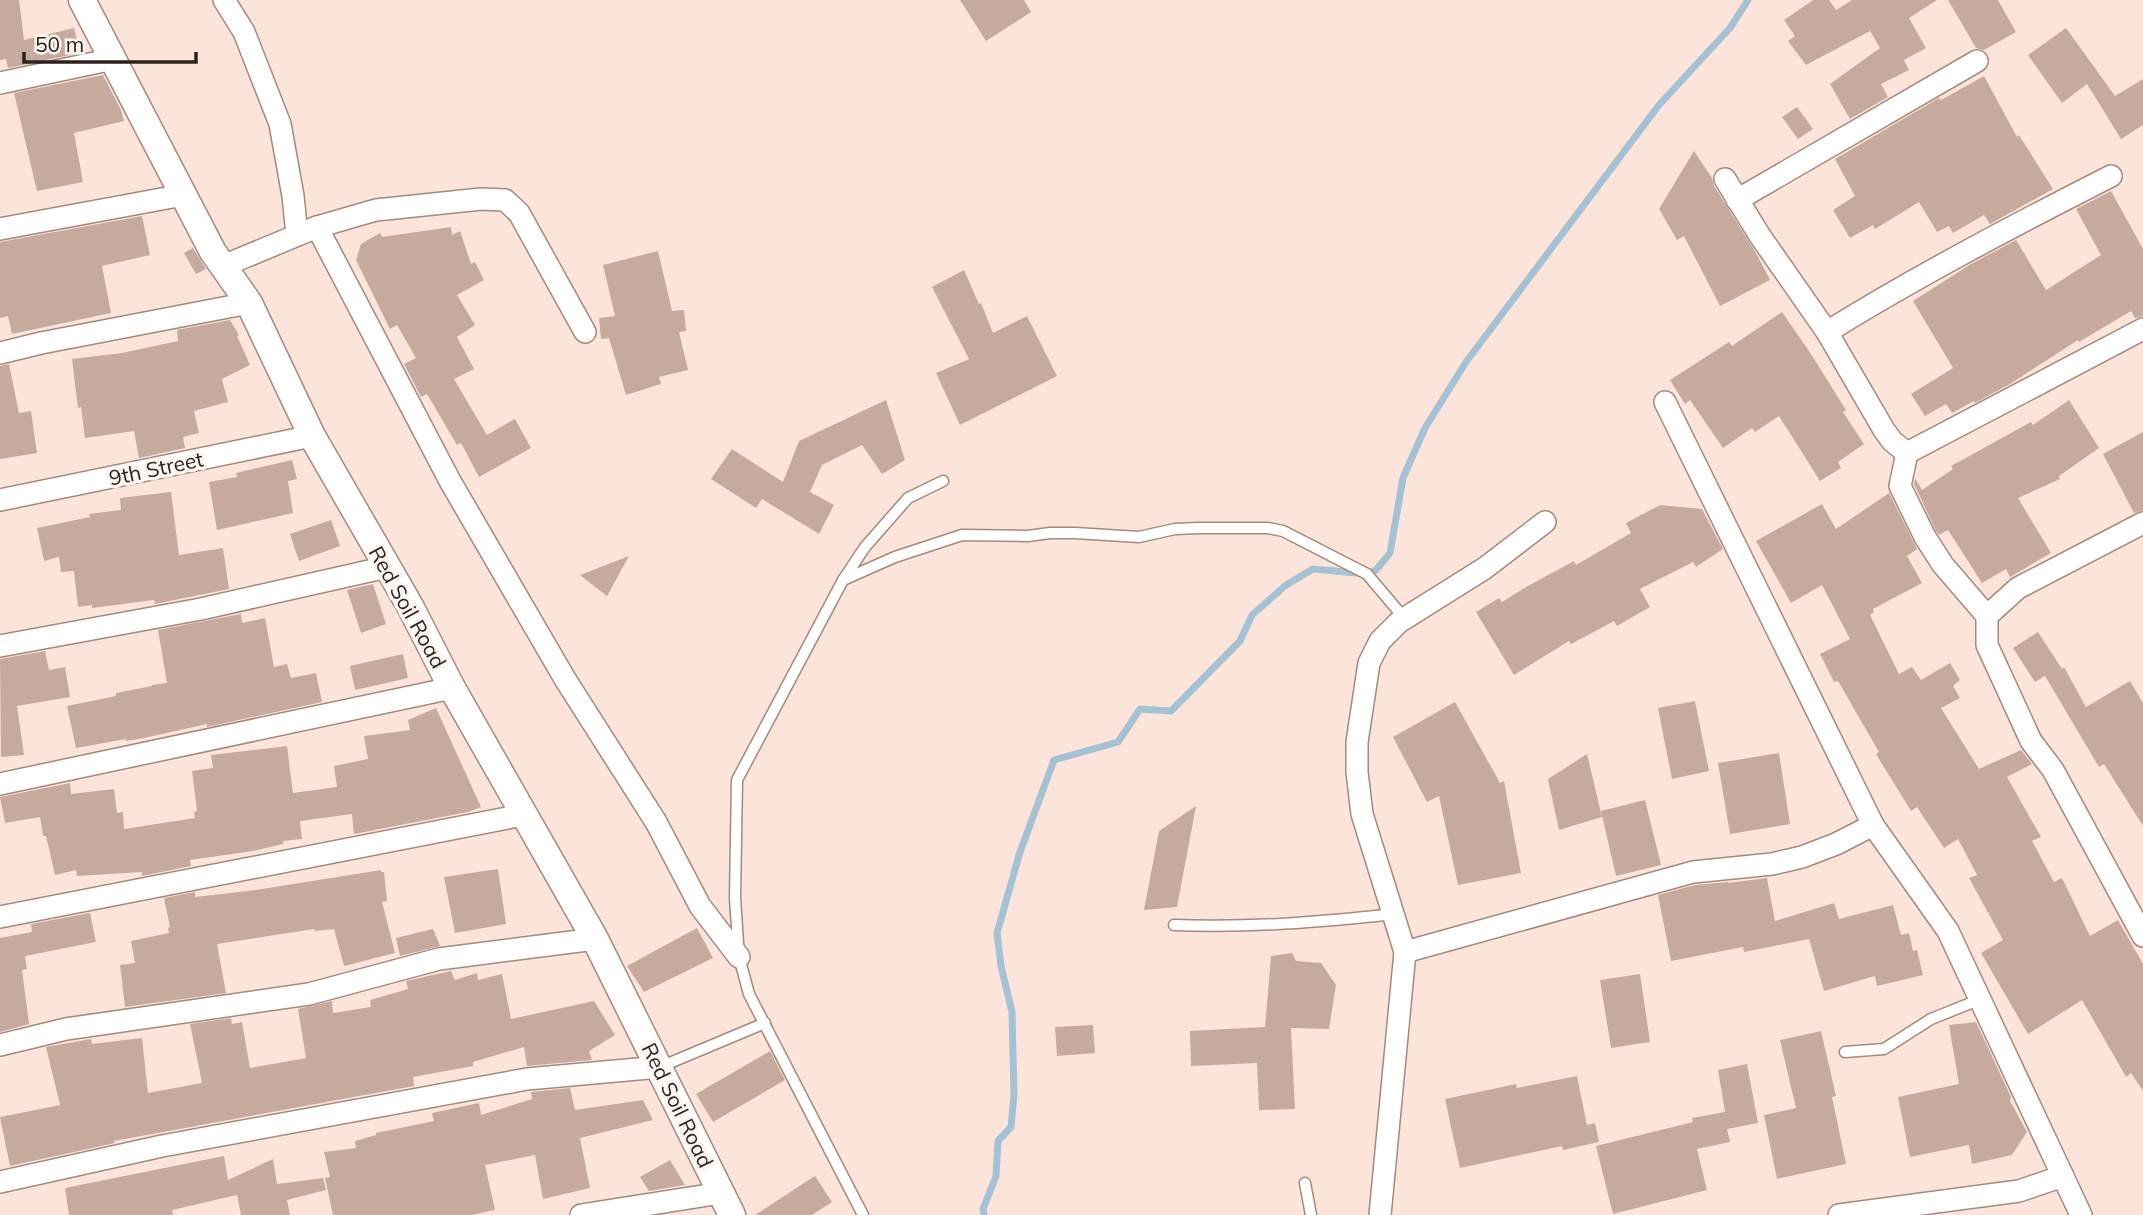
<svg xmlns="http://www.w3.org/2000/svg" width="2143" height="1215" font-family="Mulish,sans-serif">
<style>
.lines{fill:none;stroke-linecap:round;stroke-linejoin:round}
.stream{stroke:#a5c2d4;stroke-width:7}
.building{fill:#c7aa9e}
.service-casing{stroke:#a4897d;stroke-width:13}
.minor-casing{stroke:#a4897d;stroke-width:24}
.tertiary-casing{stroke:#a4897d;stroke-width:29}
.service{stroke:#fff;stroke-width:10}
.minor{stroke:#fff;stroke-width:21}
.tertiary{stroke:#fff;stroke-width:26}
.labels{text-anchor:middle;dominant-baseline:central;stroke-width:7;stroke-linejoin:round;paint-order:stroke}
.street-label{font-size:21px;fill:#2c211d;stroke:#fcf6f3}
</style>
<rect width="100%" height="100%" fill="#fce4da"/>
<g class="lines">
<!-- stream -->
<path class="stream" d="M984 1215 983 1209 996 1176 998 1141 1011 1127 1014 1094 1012 1012 1001 966 997 933 1020 852 1054 760 1118 742 1140 709 1171 711 1240 641 1252 615 1286 585 1313 569 1367 574 1376 570 1390 553 1403 478 1425 428 1466 362 1659 105 1730 28 1748 0"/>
</g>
<!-- building -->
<g class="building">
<path d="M0 0H19L24 40 74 28 80 53 8 68 6 59 0 60Z"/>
<path d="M960 0H1024L1031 12 986 41Z"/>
<path d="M1813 0H1829L1836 10 1852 0H1937L1909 18 1926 48 1904 60 1909 70 1881 84 1888 97 1850 119 1830 84 1880 48 1870 31 1806 65 1788 41 1795 36 1784 20Z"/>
<path d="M1948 0H1998L2016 32 1984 50 1976 48Z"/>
<path d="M2066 28 2115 96 2143 79V125L2121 139 2087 84 2062 103 2028 55Z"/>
<path d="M103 75 121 110 124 121 74 133 83 182 37 191 14 93Z"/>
<path d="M1984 76 2017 137 2019 135 2053 189 1990 224 1984 215 1953 233 1949 226 1937 232 1919 202 1875 229 1873 225 1850 238 1833 210 1855 196 1835 159 1939 98 1941 100Z"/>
<path d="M1797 107 1813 129 1798 139 1782 117Z"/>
<path d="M1694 151 1712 178 1714 186 1756 253 1770 280 1720 306 1684 236 1677 240 1659 209Z"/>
<path d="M2111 191 2143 249V316L2135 318 2131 311 2079 342 2078 340 2010 384 1975 403 1974 401 1952 413 1946 404 1925 416 1911 394 1953 368 1913 301 1971 264 2016 240 2046 290 2101 255 2076 209Z"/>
<path d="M142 216 150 255 102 266 111 313 12 334 8 316 0 318V242Z"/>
<path d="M451 227 452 235 460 231 471 264 475 262 484 280 457 295 475 325 457 337 474 369 454 379 487 435 515 419 531 448 479 477 461 443 457 445 427 394 421 397 404 364 416 358 397 325 390 329 356 260 361 244 380 233 382 237Z"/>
<path d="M193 248 206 269 196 274 184 253Z"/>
<path d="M658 251 672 311 684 310 686 331 679 332 688 370 659 377 661 384 626 395 609 338 601 339 599 318 615 316 603 265Z"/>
<path d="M964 270 979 304 981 303 993 333 1027 316 1057 376 960 425 936 373 969 359 932 287Z"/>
<path d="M1782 312 1811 354 1846 410 1843 412 1864 444 1838 462 1841 468 1820 481 1779 416 1755 432 1752 428 1723 448 1690 400 1685 404 1670 380 1729 342 1732 346Z"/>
<path d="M230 320 239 335 237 336 250 365 222 379 228 402 194 411 199 433 183 437 185 448 139 458 134 431 85 438 81 407 78 408 72 359 122 353 178 341 177 330Z"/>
<path d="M9 364 19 413 31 411 37 453 0 459V366Z"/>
<path d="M886 400 905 460 882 474 862 445 822 465 810 492 834 505 819 534 762 499 756 508 711 479 732 449 783 482 799 441Z"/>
<path d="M2069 400 2099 448 2059 476 2060 479 2018 498 2051 553 2010 577 2006 569 1982 583 1948 530 1939 535 1936 531 1914 484 1915 478 1922 490 1953 469 1951 466 2031 422 2033 425Z"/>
<path d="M2143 432V510L2134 513 2103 454Z"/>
<path d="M292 460 297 479 288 481 293 513 217 530 209 482 237 477 236 473Z"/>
<path d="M171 492 179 555 223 548 229 589 155 604 154 600 92 608V605L78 607 74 571 61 572 59 557 44 561 37 528 90 517 89 514 121 510 120 498Z"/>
<path d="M1889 493 1917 549 1907 556 1922 583 1873 609 1874 612 1870 615 1899 674 1912 667 1921 680 1950 663 1960 680 1953 686 1960 698 1941 708 1979 769 2021 750 2032 764 2007 777 2041 837 2032 841 2054 882 2062 878 2090 936 2118 920 2143 964V1091L2131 1073 2126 1077 2082 1000 2028 1034 1981 953 2003 940 1969 878 1977 875 1958 839 1944 848 1917 807 1911 811 1876 754 1879 752 1838 681 1834 682 1820 654 1850 639 1822 585 1791 603 1756 541 1822 504 1836 529Z"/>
<path d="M1660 505 1702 509 1723 549 1696 567 1693 562 1640 589 1650 607 1617 626 1614 621 1571 644 1569 641 1514 675 1476 612 1499 598 1502 602 1526 587 1574 561 1576 565 1631 533 1626 523Z"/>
<path d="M331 520 340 546 299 561 290 534Z"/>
<path d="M629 556 607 596 580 575Z"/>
<path d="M373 584 386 624 361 633 347 590Z"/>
<path d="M241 614 242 623 265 618 274 667 287 664 291 678 316 673 322 702 207 727V724L144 738 126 741V739L76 748 67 706 116 696V693L152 686V685L167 683 158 630Z"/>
<path d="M2038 632 2062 669 2064 667 2086 707 2130 681 2143 703V826L2104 764 2099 767 2045 676 2035 682 2013 648Z"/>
<path d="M45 651 49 670 65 667 70 697 17 706 24 755 1 757 0 659Z"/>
<path d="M403 654 408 678 355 690 350 666Z"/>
<path d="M1695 701 1709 771 1672 779 1658 708Z"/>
<path d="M1455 702 1500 783 1504 781 1521 873 1458 885 1439 796 1427 802 1393 737Z"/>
<path d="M436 708 481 807 468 812 354 834 352 814 300 821 302 839 283 841V844L253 851 190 860 191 866 142 876V872L77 876 76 870 55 875 46 836H43L40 817 5 823 0 797 70 783 71 794 114 789 117 813 123 812 124 829 195 818 194 812 197 811 192 771 213 768 211 755 287 746 293 793 337 787 334 766 368 759 364 736 410 730 408 720Z"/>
<path d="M1779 753 1790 824 1730 834 1718 763Z"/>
<path d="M1587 754 1602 817 1559 830 1548 779Z"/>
<path d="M1645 800 1661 865 1616 876 1601 811Z"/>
<path d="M1196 806 1177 907 1144 910 1159 831Z"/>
<path d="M498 869 506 924 455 933 444 877Z"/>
<path d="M381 870V872H384L387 901 382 902 395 953 344 966 334 929 315 931 314 929 217 944 226 993 125 1007 120 965 135 963 131 941 169 933 168 928 170 927 164 898 195 892V897L256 890Z"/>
<path d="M1767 878 1775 921 1834 903 1839 919 1893 905 1901 935 1909 933 1913 951 1917 950 1923 975 1877 986 1875 976 1824 991 1809 939 1744 952 1743 947 1671 961 1658 895 1695 885 1728 882V883Z"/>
<path d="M90 913 96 942 25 956 27 969 22 970 29 1024 0 1032V938L32 932 31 924Z"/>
<path d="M697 928 713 958 644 992 627 966Z"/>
<path d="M433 929 440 946 400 956 396 938Z"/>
<path d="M1292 953 1296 961 1321 963 1336 985 1329 1029 1291 1028 1295 1109 1259 1110 1257 1063 1191 1066 1190 1031 1265 1027 1271 956Z"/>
<path d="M451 971 455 980 477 973 478 980 502 974 511 1019 594 1001 615 1035 589 1051 592 1060 527 1066 524 1047 473 1062V1066L413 1077 414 1086 114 1141 115 1143 10 1166 0 1117 60 1105 46 1047 91 1039 92 1044 142 1038 148 1093 202 1083 190 1024 231 1018 232 1024 242 1022 250 1068 306 1058 298 1009 332 1001 333 1013 371 1007 370 1000 408 989 406 981Z"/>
<path d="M1640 974 1650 1042 1611 1048 1600 980Z"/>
<path d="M1976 1022 2011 1097 2010 1101 2027 1132 2012 1155 1972 1164 1969 1145 1910 1157 1898 1097 1959 1084 1949 1025Z"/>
<path d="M1093 1025 1095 1053 1057 1056 1055 1027Z"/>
<path d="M1821 1031 1836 1096 1832 1097 1846 1164 1777 1179 1764 1115 1796 1108 1780 1040Z"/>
<path d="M770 1051 785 1080 713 1122 696 1094Z"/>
<path d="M1747 1064 1758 1123 1727 1129 1730 1142 1697 1149 1707 1190 1613 1214 1596 1146 1693 1122 1692 1118 1725 1112 1718 1070Z"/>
<path d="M1577 1076 1587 1125 1595 1123 1599 1142 1563 1150 1562 1146 1460 1168 1445 1099 1516 1084 1517 1088Z"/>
<path d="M570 1088 575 1110 643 1100 653 1120 580 1138 590 1188 543 1199 535 1155 485 1165 495 1210 471 1215H333L325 1178 330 1177 324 1152 356 1148 355 1141 376 1135V1133L434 1121 432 1113 479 1103 481 1115 532 1099 531 1092Z"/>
<path d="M224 1156 228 1180 273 1159 277 1184 323 1178 326 1190 287 1200 290 1215H241L237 1195 172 1210 173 1215H69L65 1188Z"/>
<path d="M670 1160 685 1185 649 1191 640 1177Z"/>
<path d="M815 1176 832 1202 812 1215H755Z"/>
</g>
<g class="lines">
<!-- service casing -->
<g class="service-casing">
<g id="service">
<path d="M843 580 895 557 962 535 1028 536 1050 533H1075L1139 537 1175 529 1199 528H1268L1283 531 1367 574 1405 619"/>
<path d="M1174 925C1249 928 1320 922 1394 914"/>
<path d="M1845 1052 1884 1049 1931 1019 1981 999"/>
<path d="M660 1067 765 1023"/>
<path d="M1305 1183 1311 1215"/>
<path d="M863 1215 749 994 739 957 735 898 737 780 843 580 865 547 908 498 943 481"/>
</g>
</g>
<!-- minor casing -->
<g class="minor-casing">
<g id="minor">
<path d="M224 0 244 32 280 124 293 196 297 235"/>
<path d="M0 83 113 59"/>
<path d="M1725 179 1760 236 1827 332 1884 430 1892 441 1907 453 2143 329"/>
<path d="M1737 200 1977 61"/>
<path d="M317 227 450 481 565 679 656 822 700 906 739 957"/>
<path d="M0 229 183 195"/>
<path d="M223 266 317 227 376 210 481 199 505 200 519 213 585 332"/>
<path d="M1827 332C1919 275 2015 225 2111 176"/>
<path d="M0 353 41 343 249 303"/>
<path d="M1665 402 1873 825 1948 931 2081 1215"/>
<path d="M1907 453 1900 486 1925 537 1943 565 1987 616"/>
<path d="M0 500 312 436"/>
<path d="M2143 523 2018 588 1987 616V645L2031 741 2053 770 2143 936"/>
<path d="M0 646 201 609 387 567"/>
<path d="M0 784 452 688"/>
<path d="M0 917 523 815"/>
<path d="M1405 952 1693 872 1772 864 1802 857 1836 844 1873 825"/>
<path d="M0 1045 66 1029 309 994 439 959 595 939"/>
<path d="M0 1182 162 1146 527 1079 660 1067"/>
<path d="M581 1215 721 1193"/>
<path d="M1380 1215 1405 952 1362 814 1357 772V742L1369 663 1380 641 1399 622 1485 568 1545 522"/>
<path d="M1839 1215 2019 1191 2063 1176"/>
</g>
</g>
<!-- tertiary casing -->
<g class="tertiary-casing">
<path id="tertiary" d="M82 0 213 252 249 303 312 436 410 606 452 688 595 939 732 1215"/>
</g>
<!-- service -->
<use href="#service" class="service"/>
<!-- minor -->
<use href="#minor" class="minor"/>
<!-- tertiary -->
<use href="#tertiary" class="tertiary"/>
</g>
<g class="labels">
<!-- street labels -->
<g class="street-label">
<text transform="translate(156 468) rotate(-12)">9th Street</text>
<text transform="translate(408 607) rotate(61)">Red Soil Road</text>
<text transform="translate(678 1105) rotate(64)">Red Soil Road</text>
</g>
</g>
<!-- scale -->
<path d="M24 52v10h172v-10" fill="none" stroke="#2c211d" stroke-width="3.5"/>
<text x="35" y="52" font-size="21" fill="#2c211d" stroke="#fcf6f3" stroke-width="5" paint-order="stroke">50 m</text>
</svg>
